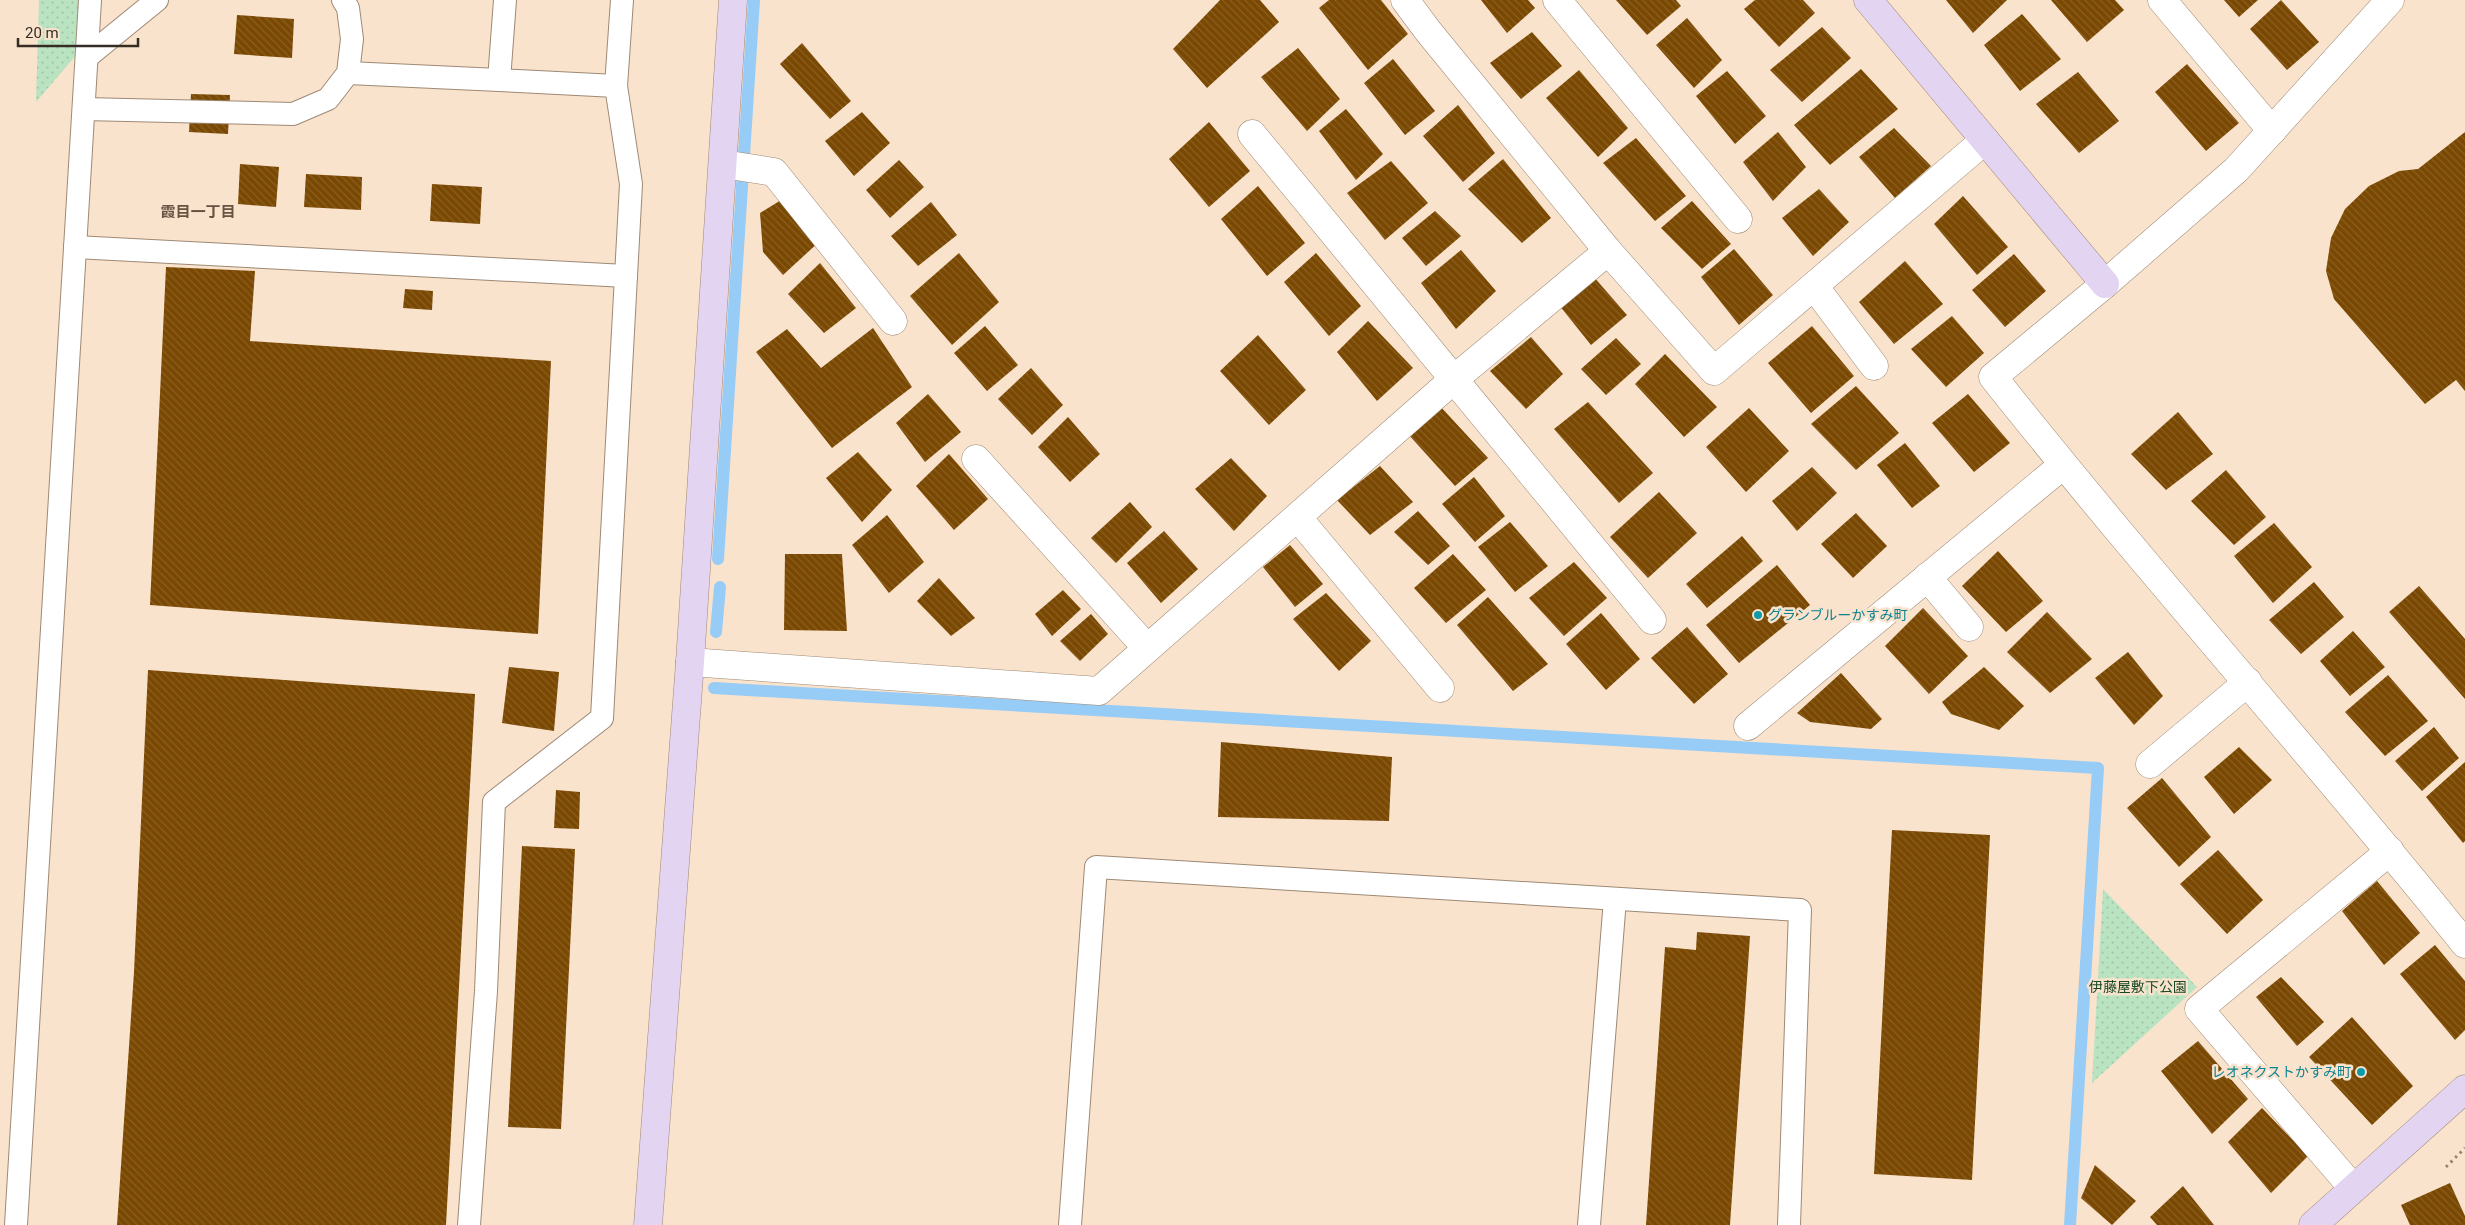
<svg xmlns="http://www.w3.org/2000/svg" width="2465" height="1225" font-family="Roboto,'Noto Sans JP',sans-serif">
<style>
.park{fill:url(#park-dots)}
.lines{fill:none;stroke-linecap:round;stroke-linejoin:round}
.stream{stroke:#96ccf5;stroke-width:12}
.building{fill:url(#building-back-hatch)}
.lane-casing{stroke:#9e8975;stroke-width:24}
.street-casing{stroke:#9e8975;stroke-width:29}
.secondary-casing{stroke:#9e8975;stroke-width:29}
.path{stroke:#928374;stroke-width:3;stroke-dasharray:2.5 4;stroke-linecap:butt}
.lane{stroke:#fff;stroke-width:22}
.street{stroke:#fff;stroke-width:28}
.secondary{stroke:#e3d4f2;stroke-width:28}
.culture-dot{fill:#0f9aa8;stroke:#fae3cd;stroke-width:2}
.labels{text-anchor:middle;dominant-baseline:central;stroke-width:5;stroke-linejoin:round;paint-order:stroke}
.culture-label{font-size:14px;fill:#0d838f;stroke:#fae3cd;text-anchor:start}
.park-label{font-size:14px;fill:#194926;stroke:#fae3cd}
.neighbourhood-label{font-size:15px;font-weight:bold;fill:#665341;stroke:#fae3cd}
</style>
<defs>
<pattern id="park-dots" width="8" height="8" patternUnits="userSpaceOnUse" patternTransform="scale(1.25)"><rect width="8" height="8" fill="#bae4c1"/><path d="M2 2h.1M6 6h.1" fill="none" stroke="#a0c4a6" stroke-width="1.8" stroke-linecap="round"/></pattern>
<pattern id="building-back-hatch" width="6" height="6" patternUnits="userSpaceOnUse" patternTransform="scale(1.25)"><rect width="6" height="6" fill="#7a4800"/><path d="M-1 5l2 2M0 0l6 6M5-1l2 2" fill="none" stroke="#886026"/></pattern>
</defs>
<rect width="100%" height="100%" fill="#fae3cd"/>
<!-- park -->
<g class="park">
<path d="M39 0H81L78 53 36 102Z"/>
<path d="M2103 889 2197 987 2092 1083Z"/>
</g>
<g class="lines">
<!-- stream -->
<g class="stream">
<path d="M718 559 754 0"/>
<path d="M716 632 720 587"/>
<path d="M714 688 2098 768 2070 1225"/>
</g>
</g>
<!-- building -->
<g class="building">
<path d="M1220 0H1260L1279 22 1207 88 1173 49Z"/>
<path d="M1329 0H1381L1408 34 1368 70 1319 8Z"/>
<path d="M1481 0H1528L1535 8 1507 33Z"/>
<path d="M1616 0H1676L1681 6 1647 35Z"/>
<path d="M1755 0H1803L1815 13 1779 47 1744 9Z"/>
<path d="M1946 0H2007L1973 33Z"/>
<path d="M2051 0H2115L2124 10 2087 42Z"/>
<path d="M2224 0H2258L2239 17Z"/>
<path d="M2281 0 2319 42 2287 70 2250 29Z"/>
<path d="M2022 14 2061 59 2020 91 1984 45Z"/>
<path d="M237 15 294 19 292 58 234 54Z"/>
<path d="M1687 18 1722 60 1694 88 1656 45Z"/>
<path d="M1822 27 1851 58 1802 102 1770 70Z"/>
<path d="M1532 32 1562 66 1521 99 1490 63Z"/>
<path d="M802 43 851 101 830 119 780 64Z"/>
<path d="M1298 48 1340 99 1307 131 1261 77Z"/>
<path d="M1393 59 1435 111 1405 135 1364 83Z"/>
<path d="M2187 64 2239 123 2206 151 2155 92Z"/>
<path d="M1861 69 1898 109 1830 165 1794 125Z"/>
<path d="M1579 70 1628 128 1598 157 1546 98Z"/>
<path d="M1727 71 1766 116 1735 144 1696 96Z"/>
<path d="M2078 72 2119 121 2079 153 2036 104Z"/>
<path d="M191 94 230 95 228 134 189 132Z"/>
<path d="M1458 105 1495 153 1463 182 1423 136Z"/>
<path d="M1346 109 1383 154 1356 180 1319 131Z"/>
<path d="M862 112 890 143 854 176 825 141Z"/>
<path d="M1209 122 1250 171 1209 207 1169 159Z"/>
<path d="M1894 128 1931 166 1895 198 1859 157Z"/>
<path d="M1778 132 1806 167 1773 201 1743 162Z"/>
<path d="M2465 132V391L2456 380 2425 404 2334 299 2326 271 2331 238 2345 209 2369 186 2399 171 2418 169Z"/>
<path d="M1636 138 1686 196 1655 221 1603 163Z"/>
<path d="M1503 159 1551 218 1522 243 1468 189Z"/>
<path d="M899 160 924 187 890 218 866 190Z"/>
<path d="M1391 161 1428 203 1385 240 1347 193Z"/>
<path d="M240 164 279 167 276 207 238 204Z"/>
<path d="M306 174 362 177 361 210 304 207Z"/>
<path d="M432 184 482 187 480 224 430 221Z"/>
<path d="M1258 186 1305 243 1267 276 1221 219Z"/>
<path d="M1819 189 1849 222 1813 256 1782 218Z"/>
<path d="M1963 196 2008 247 1977 275 1934 224Z"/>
<path d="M786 197 820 241 783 275 763 252 760 213Z"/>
<path d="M1692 201 1731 244 1702 269 1661 228Z"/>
<path d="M931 202 957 235 918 266 891 236Z"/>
<path d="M1435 211 1461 236 1426 266 1402 238Z"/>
<path d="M1734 249 1773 295 1739 325 1701 277Z"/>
<path d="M1461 250 1496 291 1456 329 1421 283Z"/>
<path d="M959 253 999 302 952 345 910 296Z"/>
<path d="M1316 253 1361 306 1329 336 1284 282Z"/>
<path d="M2014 254 2046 291 2005 327 1972 290Z"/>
<path d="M1905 261 1943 304 1894 344 1859 302Z"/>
<path d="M820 263 856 308 824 333 788 294Z"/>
<path d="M166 267 255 271 250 341 551 361 538 634 150 605Z"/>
<path d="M1593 276 1627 315 1591 345 1559 305Z"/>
<path d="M405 289 433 291 432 310 403 308Z"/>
<path d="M1952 316 1984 353 1946 387 1911 349Z"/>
<path d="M1368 321 1413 368 1377 401 1337 352Z"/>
<path d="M985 326 1018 365 987 391 954 353Z"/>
<path d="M1812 326 1854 376 1811 413 1768 363Z"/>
<path d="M873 328 912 387 832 448 756 352 787 329 821 368Z"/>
<path d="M1258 335 1306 390 1269 425 1220 371Z"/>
<path d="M1531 337 1563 374 1526 409 1490 371Z"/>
<path d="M1616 338 1641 364 1606 395 1581 369Z"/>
<path d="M1665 354 1717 407 1684 437 1635 384Z"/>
<path d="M1031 368 1063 405 1032 435 998 399Z"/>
<path d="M1856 386 1899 433 1856 470 1811 424Z"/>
<path d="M928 394 961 432 925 462 896 423Z"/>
<path d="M1968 394 2010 443 1974 472 1932 423Z"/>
<path d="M1588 402 1653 473 1619 503 1554 429Z"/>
<path d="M1439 405 1488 458 1455 486 1408 434Z"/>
<path d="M1749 408 1789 451 1746 492 1706 447Z"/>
<path d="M2178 412 2213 454 2166 490 2131 454Z"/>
<path d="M1068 417 1100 454 1070 482 1038 447Z"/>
<path d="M1905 443 1940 486 1912 508 1877 465Z"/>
<path d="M858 452 892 490 862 522 826 478Z"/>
<path d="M949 454 988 499 954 530 916 486Z"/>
<path d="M1231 458 1267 496 1234 531 1195 489Z"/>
<path d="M1380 466 1413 502 1370 535 1337 500Z"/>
<path d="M1812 467 1837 493 1797 531 1772 501Z"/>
<path d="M2226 470 2266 517 2234 545 2191 501Z"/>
<path d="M1474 477 1505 516 1475 542 1442 504Z"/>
<path d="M1659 492 1697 533 1648 578 1610 537Z"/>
<path d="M1130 502 1152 527 1116 563 1091 538Z"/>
<path d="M1418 511 1450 546 1428 565 1394 532Z"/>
<path d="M1856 513 1887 546 1853 578 1821 544Z"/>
<path d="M887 515 924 562 889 593 852 545Z"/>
<path d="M1510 522 1548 566 1515 592 1478 547Z"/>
<path d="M2274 523 2312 567 2273 603 2234 556Z"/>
<path d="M1164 531 1198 569 1161 603 1127 563Z"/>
<path d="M1742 536 1763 561 1707 608 1686 584Z"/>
<path d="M1290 545 1323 584 1295 607 1263 567Z"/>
<path d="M1998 551 2043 601 2006 632 1962 586Z"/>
<path d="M785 554H842L847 631 784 630Z"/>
<path d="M1453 554 1486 590 1446 623 1414 588Z"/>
<path d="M1574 562 1607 598 1564 636 1529 598Z"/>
<path d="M1777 565 1810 605 1739 663 1706 625Z"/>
<path d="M939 578 975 618 951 636 917 601Z"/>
<path d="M2314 582 2344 617 2301 654 2269 620Z"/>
<path d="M2419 586 2465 639V699L2389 612Z"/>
<path d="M1063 590 1081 609 1052 636 1035 614Z"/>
<path d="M1326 593 1371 641 1339 671 1293 619Z"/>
<path d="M1488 597 1548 664 1513 691 1457 625Z"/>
<path d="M1923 608 1968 656 1929 694 1885 646Z"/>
<path d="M2047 612 2092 659 2050 693 2007 652Z"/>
<path d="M1601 613 1640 659 1606 690 1566 644Z"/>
<path d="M1091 614 1108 634 1080 661 1060 641Z"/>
<path d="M1687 627 1728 674 1694 704 1651 658Z"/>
<path d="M2353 631 2385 667 2350 696 2320 661Z"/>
<path d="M2128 652 2163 696 2134 725 2095 678Z"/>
<path d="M509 667 559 672 554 731 502 723Z"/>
<path d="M1984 667 2024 706 1999 730 1951 714 1942 702Z"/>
<path d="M148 670 475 694 446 1225H117L134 972Z"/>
<path d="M1841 673 1882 719 1871 729 1810 722 1797 713Z"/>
<path d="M2388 675 2428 721 2385 756 2345 712Z"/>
<path d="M2434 727 2459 758 2422 791 2395 761Z"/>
<path d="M1221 742 1392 757 1389 821 1218 817Z"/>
<path d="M2239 747 2272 780 2234 814 2204 777Z"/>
<path d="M2465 762V841L2463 843 2426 797Z"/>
<path d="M2162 778 2211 837 2179 867 2127 808Z"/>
<path d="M556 790 580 792 579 829 554 828Z"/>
<path d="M1892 830 1990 835 1972 1180 1874 1174Z"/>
<path d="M522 846 575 849 561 1129 508 1127Z"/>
<path d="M2218 850 2263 900 2227 934 2180 884Z"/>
<path d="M2377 881 2420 933 2384 965 2342 911Z"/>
<path d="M1697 932 1750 936 1730 1225H1646L1665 947 1696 950Z"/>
<path d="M2435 945 2465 981V1030L2455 1040 2400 974Z"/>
<path d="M2281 977 2324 1022 2297 1046 2256 997Z"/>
<path d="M2352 1017 2413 1086 2372 1125 2309 1057Z"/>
<path d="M2198 1041 2248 1099 2212 1134 2161 1071Z"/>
<path d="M2262 1108 2308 1156 2271 1193 2228 1142Z"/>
<path d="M2095 1165 2136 1201 2112 1225 2081 1198Z"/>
<path d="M2450 1183 2465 1216V1225H2410L2401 1205Z"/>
<path d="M2183 1186 2214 1225H2157L2150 1217Z"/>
</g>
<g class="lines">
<!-- lane casing -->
<g class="lane-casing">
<g id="lane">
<path d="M505 0 499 80 616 86"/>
<path d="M87 57 157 0"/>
<path d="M348 73 499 80"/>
<path d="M84 109 293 114 328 99 348 73 352 39 348 8 343 0"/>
<path d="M75 247 626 276"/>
<path d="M16 1225 90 0"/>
<path d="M469 1225 486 991 494 802 602 718 631 184 616 86 622 0"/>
<path d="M1070 1225 1096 867 1800 910 1789 1225"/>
<path d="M1589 1225 1615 899"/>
</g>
</g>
<!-- street casing -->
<g class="street-casing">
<g id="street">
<path d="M1405 0 1428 31 1608 251 1714 371 1985 140"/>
<path d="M1557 0 1738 219"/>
<path d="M2162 0 2272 131"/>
<path d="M2390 0 2236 170 2105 284 1993 377C2146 570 2311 752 2465 944"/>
<path d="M1252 134 1652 620"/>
<path d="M723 164 774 172 893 321"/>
<path d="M1814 286 1874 366"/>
<path d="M976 459 1147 648"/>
<path d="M1298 518 1440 688"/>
<path d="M1927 577 1969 627"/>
<path d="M690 662 1099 691 1453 380 1608 251"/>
<path d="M1748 726 2063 465"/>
<path d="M2150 764 2248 682"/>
<path d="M2353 1188 2199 1009 2390 851"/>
</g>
</g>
<!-- secondary casing -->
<g class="secondary-casing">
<g id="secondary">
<path d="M1868 0 2105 284"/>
<path d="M648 1225 690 662 733 0"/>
<path d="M2313 1225 2465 1089"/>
</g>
</g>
<!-- path -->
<path class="path" d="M2446 1167 2465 1148"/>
<!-- lane -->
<use href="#lane" class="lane"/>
<!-- street -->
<use href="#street" class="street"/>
<!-- secondary -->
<use href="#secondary" class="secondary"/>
</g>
<!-- markers -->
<g class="culture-dot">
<circle cx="1758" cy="615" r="5"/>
<circle cx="2361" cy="1072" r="5"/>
</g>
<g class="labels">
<!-- culture labels -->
<g class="culture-label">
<text x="1768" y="615">グランブルーかすみ町</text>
<text x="2351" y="1072" text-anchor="end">レオネクストかすみ町</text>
</g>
<!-- park labels -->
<g class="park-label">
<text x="2138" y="987">伊藤屋敷下公園</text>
</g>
<!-- neighbourhood labels -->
<g class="neighbourhood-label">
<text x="198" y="212">霞目一丁目</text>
</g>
</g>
<!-- scale -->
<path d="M18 38v8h120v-8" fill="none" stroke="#352d24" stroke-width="2.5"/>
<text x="25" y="38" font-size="15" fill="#352d24" stroke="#fae3cd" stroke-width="4" paint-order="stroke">20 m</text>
</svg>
